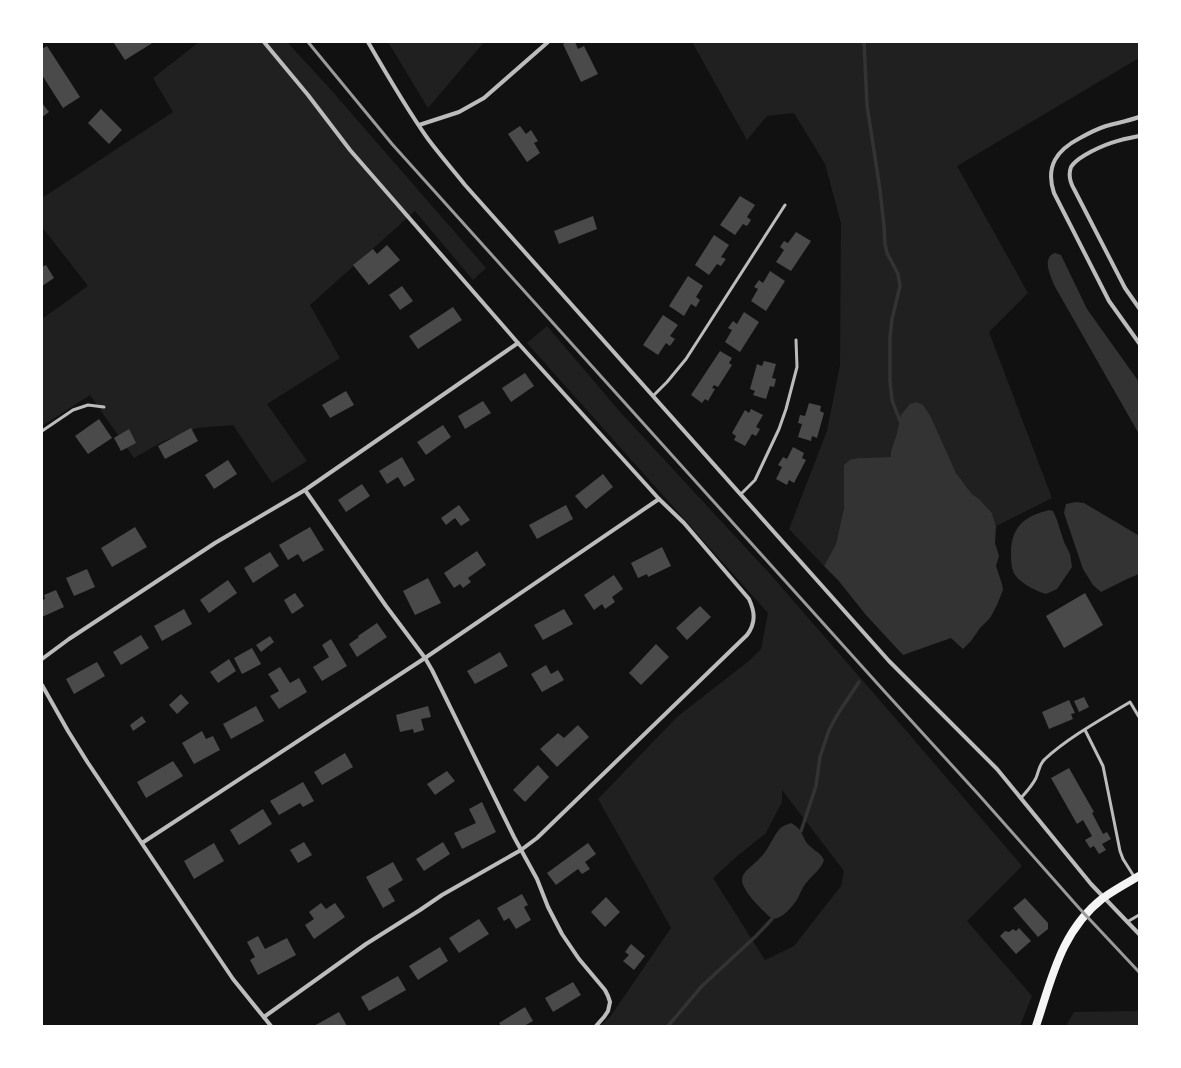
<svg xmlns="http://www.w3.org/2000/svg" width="1181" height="1068" font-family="Commissioner,sans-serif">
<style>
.green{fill:#202020;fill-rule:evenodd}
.water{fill:#333}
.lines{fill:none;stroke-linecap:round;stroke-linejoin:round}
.stream{stroke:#333;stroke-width:3.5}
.building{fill:#4a4a4a}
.service{stroke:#bcbcbc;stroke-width:3}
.minor{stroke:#bcbcbc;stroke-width:4}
.secondary{stroke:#f5f5f5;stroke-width:8}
.rail{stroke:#9a9a9a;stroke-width:3}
</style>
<rect width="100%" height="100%" fill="#111"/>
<!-- green -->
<g class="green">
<path d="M199 42H287L332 91 486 268 473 280 415 211 310 305 340 358 267 404 307 461 272 483 233 425 197 428 162 442 134 458 90 395 42 426V319L88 286 42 227V198L173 112 153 78Z"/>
<path d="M388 42H484L428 108Z"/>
<path d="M692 42H1139V58L957 166 1028 293 989 332 1052 498 996 526 992 513 979 499 972 494 956 473 931 417 901 415 896 436 891 451V457L859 458 851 459 844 482 845 496 844 508 836 544 824 566 789 529 827 431 840 365 841 223 825 164 794 113 767 116 747 140Z"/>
<path d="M547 326 622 414 771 575 915 741 1022 866 967 921 1032 996 1020 1026H600L610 1017 671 928 598 799 677 717 750 660 761 649 768 613 527 343ZM782 790 844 871 841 886 794 946 765 960 713 878 735 858 766 833 782 802Z"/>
<path d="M1139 1011V1026H1066L1074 1012Z"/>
</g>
<!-- water -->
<g class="water">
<path d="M1055 253 1061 255 1087 309 1139 382V434L1054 285C1051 276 1041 258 1055 253Z"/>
<path d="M916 402 923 405 931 417 956 473 972 494 979 499 992 513 996 526 995 543 999 556 996 566 1002 584 1003 590 997 605 990 618 980 628 971 641 963 649 951 638 903 655 866 615 838 580 824 566 836 544 844 508V465L851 459 859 458 891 457V451L896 436 901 415 910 404Z"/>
<path d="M1076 502 1084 503 1138 535 1139 536V574L1127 579 1101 592 1093 585 1083 569 1064 513 1066 504Z"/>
<path d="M1049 510 1053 511 1057 520 1064 542 1070 554 1072 567 1057 589 1046 594C1036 591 1017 582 1013 571 1011 565 1011 556 1011 549 1012 540 1013 534 1019 526 1026 517 1038 513 1049 510Z"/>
<path d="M791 823C805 830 801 840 811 847 816 852 821 853 824 860 821 870 813 874 807 882 802 887 800 895 796 901 791 908 782 919 772 919 764 912 742 891 742 880 742 871 754 865 759 859 768 851 771 840 778 831 781 826 786 825 791 823Z"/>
</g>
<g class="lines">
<!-- stream -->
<g class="stream">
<path d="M864 42 867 105 880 190 884 226 885 244 887 253 898 274 900 286 892 319 890 337V381L892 400 900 421"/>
<path d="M801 831 816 786 820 757 829 730 839 712 859 682"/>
<path d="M668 1026 702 986 756 936 772 919"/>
</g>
</g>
<!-- building -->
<g class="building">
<path d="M113 42H154L125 60Z"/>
<path d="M566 42H575L578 49 584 46 598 74 581 82 563 44Z"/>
<path d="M47 46 80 97 63 108 42 75V49Z"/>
<path d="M42 103 49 112 42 117Z"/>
<path d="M101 109 122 130 109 144 88 123Z"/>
<path d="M520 126 526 134 531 130 538 141 534 143 540 153 527 162 508 134Z"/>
<path d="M740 196 755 205 747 217 751 220 747 226 743 224 735 235 720 225Z"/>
<path d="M593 216 597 229 559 244 554 231Z"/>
<path d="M796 232 811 241 791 271 776 262 784 250 780 247 784 241 788 243Z"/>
<path d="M714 235 729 245 721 257 726 259 721 266 717 264 709 275 695 265Z"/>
<path d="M387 245 400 260 369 285 353 265 373 249 377 254Z"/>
<path d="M46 265 54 278 42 286V267Z"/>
<path d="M770 271 785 281 766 311 751 301 758 289 754 287 759 280 763 283Z"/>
<path d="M688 276 703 286 696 297 700 300 696 307 691 304 684 316 669 306Z"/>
<path d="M402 286 413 301 400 310 389 295Z"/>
<path d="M453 307 462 320 418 349 409 336Z"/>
<path d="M744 312 759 322 740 352 725 342 732 330 728 328 733 321 737 324Z"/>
<path d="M663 315 678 325 670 336 675 339 670 346 666 343 658 355 643 345Z"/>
<path d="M720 351 732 358 729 363 732 365 718 387 714 385 712 388 715 389 708 401 705 399 702 403 691 395Z"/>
<path d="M764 361 776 364 772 378 776 379 774 387 770 386 766 399 753 395 755 391 750 389 757 364 762 366Z"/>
<path d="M525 373 534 386 511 402 502 388Z"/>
<path d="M346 391 354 405 330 418 322 405Z"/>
<path d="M483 401 491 413 465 429 458 416Z"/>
<path d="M809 403 821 406 820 411 824 413 817 438 812 436 811 441 798 437 802 424 798 423 800 415 805 416Z"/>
<path d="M751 409 763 415 756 427 760 429 756 436 752 434 745 446 734 440 736 436 732 433 745 410 749 413Z"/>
<path d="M99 419 112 438 88 454 75 436Z"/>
<path d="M443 425 451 437 426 455 417 442Z"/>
<path d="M191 428 198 441 165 459 158 446Z"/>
<path d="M129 429 136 443 121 451 114 438Z"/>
<path d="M793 447 804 453 802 458 806 460 794 483 789 480 787 485 776 479 782 467 778 465 783 457 787 459Z"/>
<path d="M402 457 415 480 404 487 398 477 387 484 379 471Z"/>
<path d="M228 460 237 474 214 489 205 475Z"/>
<path d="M603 474 613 487 586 509 575 496Z"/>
<path d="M362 484 370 496 346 512 338 500Z"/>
<path d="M459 505 470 520 461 526 455 518 446 525 441 518Z"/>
<path d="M566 505 573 519 537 539 529 525Z"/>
<path d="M135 527 147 547 112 567 101 548Z"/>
<path d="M310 527 324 550 303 562 298 554 288 560 279 545Z"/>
<path d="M662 547 671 566 648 577 647 574 638 578 631 563Z"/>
<path d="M477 551 486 565 468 578 471 582 463 588 460 584 454 588 444 573Z"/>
<path d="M270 552 279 566 253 583 244 568Z"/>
<path d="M87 569 95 587 74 596 66 578Z"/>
<path d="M614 575 623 589 612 597 615 602 605 609 602 604 594 610 584 595Z"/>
<path d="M428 578 441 603 415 615 403 591Z"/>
<path d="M228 580 237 593 209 613 200 600Z"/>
<path d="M56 590 64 607 42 617V600L45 599 44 595Z"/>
<path d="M295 593 304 606 292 614 284 600Z"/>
<path d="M1085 593 1103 625 1064 648 1046 616Z"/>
<path d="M700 606 711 617 687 640 676 628Z"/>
<path d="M184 609 192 624 162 641 154 626Z"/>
<path d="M564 609 573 624 543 640 534 625Z"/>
<path d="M377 623 387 637 357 657 349 644 359 637 358 636Z"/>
<path d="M141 635 149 648 121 665 113 652Z"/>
<path d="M270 636 274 642 261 652 256 645Z"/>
<path d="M331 639 347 666 322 681 313 667 329 657 322 645Z"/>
<path d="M656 644 669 657 641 685 629 673Z"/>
<path d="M252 648 261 664 242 674 234 658Z"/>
<path d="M500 652 508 666 475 684 467 671Z"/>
<path d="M229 659 236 671 218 683 210 672Z"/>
<path d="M97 662 105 676 74 694 66 679Z"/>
<path d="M546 665 551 674 558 670 564 680 542 692 531 674Z"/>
<path d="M280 667 290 683 299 678 307 692 279 709 270 696 279 691 268 674Z"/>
<path d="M181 694 189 703 177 714 169 705Z"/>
<path d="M1084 697 1089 707 1079 712 1074 701Z"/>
<path d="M1069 700 1075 713 1071 714 1073 719 1049 729 1042 712Z"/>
<path d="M256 706 264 721 231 739 223 724Z"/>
<path d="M428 706 431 717 421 719 424 730 414 733 413 729 400 732 396 715Z"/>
<path d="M142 716 146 722 133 731 130 725Z"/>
<path d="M578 725 589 737 557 767 540 749 558 733 564 738Z"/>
<path d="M202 731 206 739 213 736 220 750 194 764 182 743Z"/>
<path d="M345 753 353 767 322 785 314 772Z"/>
<path d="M173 761 183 776 146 798 137 782Z"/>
<path d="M538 765 549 777 525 802 513 790Z"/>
<path d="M1069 768 1094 812 1092 813 1103 834 1107 832 1111 839 1102 844 1106 850 1099 854 1094 846 1090 848 1085 840 1092 836 1083 820 1077 824 1051 778Z"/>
<path d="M447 771 455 781 435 795 427 784Z"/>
<path d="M303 782 314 801 303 807 300 803 279 815 270 801Z"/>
<path d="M482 802 496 832 462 849 454 833 476 823 469 809Z"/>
<path d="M263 809 272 824 239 845 230 830Z"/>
<path d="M304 842 312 855 298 863 290 850Z"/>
<path d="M443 842 450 854 424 871 416 859Z"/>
<path d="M214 843 224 861 194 879 184 861Z"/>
<path d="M588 843 596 854 585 862 590 869 582 874 578 869 556 885 547 873Z"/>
<path d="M393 862 403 880 388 889 395 901 383 908 366 877Z"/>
<path d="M522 894 528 905 524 907 531 920 516 929 509 918 504 921 497 908Z"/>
<path d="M606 897 620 912 605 927 591 912Z"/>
<path d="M1025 898 1048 923V929L1038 937 1013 908Z"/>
<path d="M321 903 326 909 335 903 345 917 314 939 305 925 314 919 309 912Z"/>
<path d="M479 919 489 934 459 953 449 938Z"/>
<path d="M1019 928 1031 941 1016 954 1000 936 1005 931 1009 932 1013 929 1016 931Z"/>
<path d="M258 936 265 949 287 938 296 955 258 975 250 960 255 957 247 942Z"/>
<path d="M631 944 645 956 634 970 623 961 629 955 625 952Z"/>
<path d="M440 947 448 961 418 980 409 966Z"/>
<path d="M398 976 406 990 369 1011 361 997Z"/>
<path d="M573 982 581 995 553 1012 545 998Z"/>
<path d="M525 1007 533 1021 524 1026H501L499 1023Z"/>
<path d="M339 1012 347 1026H314Z"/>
</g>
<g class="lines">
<!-- service -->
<g class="service">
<path d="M653 396 667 382 686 359 785 205"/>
<path d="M42 431 73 410 88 405 104 407"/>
<path d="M741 494 755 480 779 429 786 409 797 367 796 340"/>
<path d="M1085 730 1103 766 1120 851 1123 859 1135 878"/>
<path d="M1021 798C1027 791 1032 786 1036 778 1039 771 1039 764 1045 759 1069 737 1102 719 1130 702L1139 717"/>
<path d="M1127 922 1139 915"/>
</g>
<!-- minor -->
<g class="minor">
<path d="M368 42C387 75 406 108 428 139 440 155 453 170 465 185L889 661 997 769 1091 884 1139 934"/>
<path d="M1139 117C1128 121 1117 123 1106 126 1097 129 1089 133 1080 138 1057 150 1045 166 1054 193L1109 301 1139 343"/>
<path d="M419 125 459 112 484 98 548 42"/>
<path d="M1139 136C1118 140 1104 144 1085 155 1080 158 1074 162 1071 167 1068 175 1070 182 1074 189L1125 288 1139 308"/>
<path d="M305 490 386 606 425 658 432 670 514 837 537 879 548 907 562 934 579 959 605 990 608 996 610 1002 608 1011 604 1017 596 1026"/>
<path d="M42 659 69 639 215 543 305 490 518 343"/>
<path d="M42 685 68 731 88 763 206 939 233 979 271 1026"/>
<path d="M142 843 425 658 659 499"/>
<path d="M264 1017 366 944 420 910 442 895 521 850 537 838 747 635C756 623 755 612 749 599L684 523 659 499 518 343 350 150 308 95 264 42"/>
</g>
<!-- secondary -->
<path class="secondary" d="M1036 1026C1052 978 1061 931 1103 898 1114 890 1127 883 1139 876"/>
<!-- rail -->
<path class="rail" d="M308 42 392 144 885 692 979 795 1079 908 1139 972"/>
</g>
<!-- border -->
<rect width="1181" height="1068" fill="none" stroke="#ffffff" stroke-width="86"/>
</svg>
